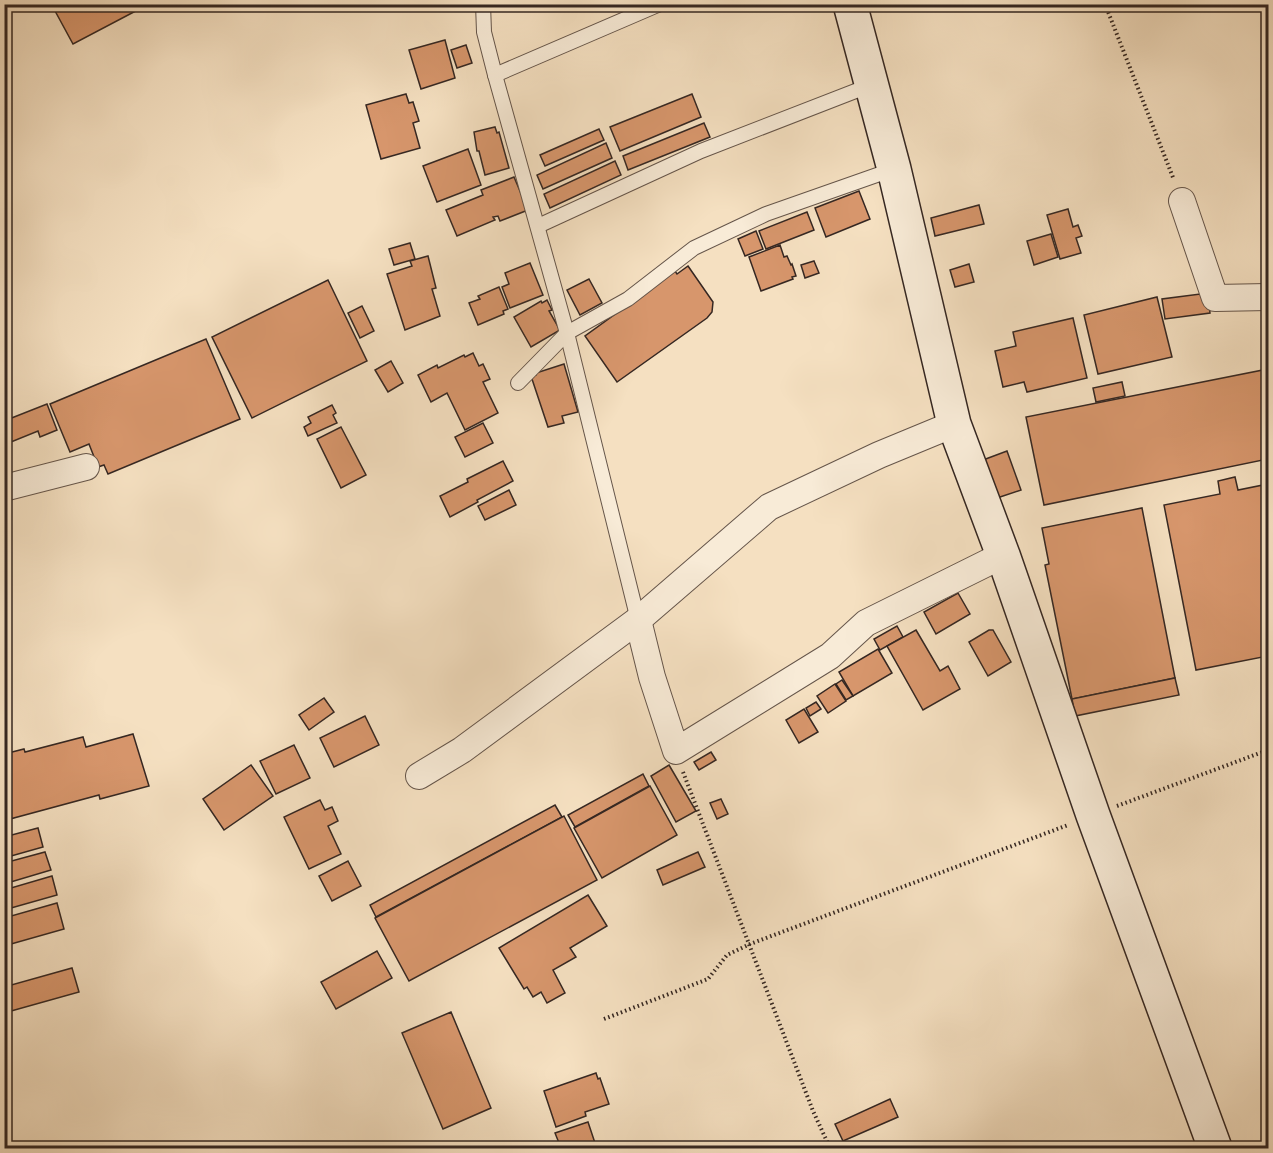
<svg xmlns="http://www.w3.org/2000/svg" width="1273" height="1153" font-family="'Sorts Mill Goudy',serif">
<style>
.building{fill:#d7966c;stroke:#352722;stroke-width:1.5}
.lines{fill:none;stroke-linecap:round;stroke-linejoin:round}
.lane-casing{stroke:#65554a;stroke-width:16}
.street-casing{stroke:#65554a;stroke-width:28}
.secondary-casing{stroke:#352722;stroke-width:36}
.path{stroke:#352722;stroke-width:4;stroke-dasharray:1.5 3;stroke-linecap:butt}
.lane{stroke:#f8ebd7;stroke-width:14}
.street{stroke:#f8ebd7;stroke-width:26}
.secondary{stroke:#f8ebd7;stroke-width:33}
</style>
<rect width="100%" height="100%" fill="#f5e0c1"/>
<filter id="stains"><feTurbulence type="fractalNoise" baseFrequency=".00333" numOctaves="4"/><feColorMatrix values="0 0 0 0 .2 0 0 0 0 .09 0 0 0 0 .02 0 0 0 .5 -.17"/></filter>
<radialGradient id="worn" r=".72"><stop offset=".6" stop-color="#630" stop-opacity="0"/><stop offset="1" stop-color="#630" stop-opacity=".3"/></radialGradient>
<!-- building -->
<g class="building">
<path d="M62 4H149L73 44 54 9Z"/>
<path d="M445 40 455 78 421 89 409 50Z"/>
<path d="M466 45 472 63 457 68 451 50Z"/>
<path d="M406 94 409 103 413 102 419 121 413 123 420 148 381 159 366 105Z"/>
<path d="M692 94 701 117 620 151 610 127Z"/>
<path d="M704 123 710 137 628 170 623 156Z"/>
<path d="M495 127 497 133 499 132 509 168 485 175 479 151H477L474 132Z"/>
<path d="M599 129 604 140 545 166 540 155Z"/>
<path d="M606 143 612 158 543 189 537 175Z"/>
<path d="M468 149 481 185 437 202 423 166Z"/>
<path d="M615 161 621 175 550 208 544 194Z"/>
<path d="M514 177 528 210 500 221 498 216 493 217 495 220 457 236 446 210 483 195 481 190Z"/>
<path d="M859 191 870 219 826 237 815 208Z"/>
<path d="M979 205 984 224 935 236 931 218Z"/>
<path d="M1068 209 1073 227 1078 225 1082 236 1076 238 1081 253 1060 259 1047 215Z"/>
<path d="M807 212 814 230 766 249 759 231Z"/>
<path d="M756 231 763 249 745 256 738 239Z"/>
<path d="M1051 234 1058 257 1034 265 1027 241Z"/>
<path d="M410 243 415 259 394 265 389 249Z"/>
<path d="M780 245 784 257 787 256 791 265 792 264 796 276 792 277 793 279 761 291 749 257Z"/>
<path d="M428 256 436 288 432 289 440 316 405 330 387 274 412 266 410 261Z"/>
<path d="M814 261 819 273 805 278 801 265Z"/>
<path d="M530 263 543 295 510 308 502 287 509 284 505 273Z"/>
<path d="M969 264 974 282 955 287 950 270Z"/>
<path d="M688 266 713 302 712 312 707 318 617 382 585 336 675 271 677 274Z"/>
<path d="M589 279 602 303 580 315 567 290Z"/>
<path d="M328 280 367 361 252 418 212 337Z"/>
<path d="M499 287 508 309 503 311 504 314 478 325 469 303 480 299 478 296Z"/>
<path d="M1208 293 1210 313 1165 319 1162 299Z"/>
<path d="M1157 297 1172 357 1098 374 1084 315Z"/>
<path d="M547 300 552 310 549 311 560 330 531 347 514 317 541 301 542 303Z"/>
<path d="M362 306 374 331 360 338 348 313Z"/>
<path d="M1073 318 1087 378 1027 392 1024 382 1003 387 995 351 1016 346 1013 332Z"/>
<path d="M206 339 240 419 108 474 104 465 98 467 89 444 70 452 50 404Z"/>
<path d="M473 353 479 366 483 364 490 379 483 382 498 413 465 430 447 393 431 402 418 375 437 365 438 368 464 355 465 357Z"/>
<path d="M391 361 403 383 388 392 375 370Z"/>
<path d="M564 364 578 412 562 416 564 423 548 427 531 376 536 375V373Z"/>
<path d="M1268 369V459L1044 505 1026 417Z"/>
<path d="M1122 382 1125 396 1096 402 1093 388Z"/>
<path d="M47 404 57 430 40 437 38 431 11 442 4 421Z"/>
<path d="M332 405 336 413 333 415 337 423 308 436 304 427 311 423 308 417Z"/>
<path d="M483 423 493 443 465 457 455 437Z"/>
<path d="M341 427 366 475 341 488 317 439Z"/>
<path d="M1007 451 1021 490 997 498 983 460Z"/>
<path d="M503 461 513 481 477 500 478 502 450 517 440 496 468 482 467 479Z"/>
<path d="M1235 477 1238 490 1268 484V656L1196 670 1164 505 1220 494 1218 481Z"/>
<path d="M509 490 516 505 485 520 478 506Z"/>
<path d="M1142 508 1175 678 1072 699 1045 565 1049 564 1042 528Z"/>
<path d="M958 593 970 614 936 634 924 612Z"/>
<path d="M897 626 903 637 880 650 874 639Z"/>
<path d="M916 630 940 671 948 666 960 689 923 710 887 646Z"/>
<path d="M989 630H993L1011 662 988 676 969 642Z"/>
<path d="M878 649 892 673 853 696 839 672Z"/>
<path d="M1175 678 1179 695 1075 716 1072 699Z"/>
<path d="M842 680 853 696 846 700 836 684Z"/>
<path d="M835 684 846 701 828 713 817 696Z"/>
<path d="M324 698 334 712 309 730 299 715Z"/>
<path d="M816 702 821 709 810 716 806 708Z"/>
<path d="M804 709 818 732 799 743 786 720Z"/>
<path d="M365 716 379 745 334 767 320 738Z"/>
<path d="M133 734 149 786 100 799 99 795 10 819 4 799V754L24 749 25 752 83 737 86 747Z"/>
<path d="M294 745 310 778 276 794 260 761Z"/>
<path d="M711 752 716 760 699 770 694 762Z"/>
<path d="M251 765 273 796 224 830 203 799Z"/>
<path d="M669 765 696 811 676 822 651 776Z"/>
<path d="M643 774 649 786 575 827 568 815Z"/>
<path d="M650 786 677 835 602 878 574 828Z"/>
<path d="M721 799 728 814 717 819 710 803Z"/>
<path d="M320 800 325 810 332 807 338 821 328 826 341 854 309 869 284 817Z"/>
<path d="M555 805 562 817 376 917 370 905Z"/>
<path d="M564 816 597 880 409 981 375 918Z"/>
<path d="M38 828 43 847 4 858V837Z"/>
<path d="M45 852 51 870 4 884V863Z"/>
<path d="M698 852 705 867 663 885 657 870Z"/>
<path d="M348 861 361 886 332 901 319 876Z"/>
<path d="M52 876 57 895 4 910V890Z"/>
<path d="M588 895 607 926 570 948 576 957 553 970 565 993 547 1003 541 992 533 997 527 987 524 989 499 948Z"/>
<path d="M57 903 64 929 4 946V918Z"/>
<path d="M377 951 392 978 336 1009 321 982Z"/>
<path d="M72 968 79 992 4 1013V987Z"/>
<path d="M451 1012 491 1108 443 1129 402 1033Z"/>
<path d="M596 1073 598 1079 600 1078 609 1104 585 1112 586 1116 556 1127 544 1091Z"/>
<path d="M890 1099 898 1117 843 1141 835 1124Z"/>
<path d="M588 1122 595 1143 580 1148H561L555 1133Z"/>
</g>
<g class="lines">
<!-- lane casing -->
<g class="lane-casing">
<g id="lane">
<path d="M483 4 484 32 495 75 567 333 638 620"/>
<path d="M495 75 660 4"/>
<path d="M538 226 701 151 871 85"/>
<path d="M518 383 567 333 628 299 694 248 766 214 894 169"/>
</g>
</g>
<!-- street casing -->
<g class="street-casing">
<g id="street">
<path d="M1182 201 1215 298 1268 297"/>
<path d="M4 488 86 467"/>
<path d="M638 620 652 677 676 751 830 656 866 623 1003 555"/>
<path d="M419 776 462 750 638 620 769 507 879 455 954 424"/>
</g>
</g>
<!-- secondary casing -->
<g class="secondary-casing">
<path id="secondary" d="M850 4 894 169 954 424 1003 555 1093 815 1215 1148"/>
</g>
<!-- path -->
<g class="path">
<path d="M1105 4 1174 180"/>
<path d="M683 772 813 1111 830 1148"/>
<path d="M1117 806 1268 750"/>
<path d="M604 1019 708 979 727 955 750 944 1068 825"/>
</g>
<!-- lane -->
<use href="#lane" class="lane"/>
<!-- street -->
<use href="#street" class="street"/>
<!-- secondary -->
<use href="#secondary" class="secondary"/>
</g>
<!-- margin -->
<rect width="1273" height="1153" fill="none" stroke="#f5e0c1" stroke-width="24"/>
<rect x="6" y="6" width="1261" height="1141" fill="none" stroke="#352722" stroke-width="3"/>
<rect x="12" y="12" width="1249" height="1129" fill="none" stroke="#352722" stroke-width="1.5"/>
<rect width="100%" height="100%" filter="url(#stains)"/>
<rect width="100%" height="100%" fill="url(#worn)"/>
</svg>
